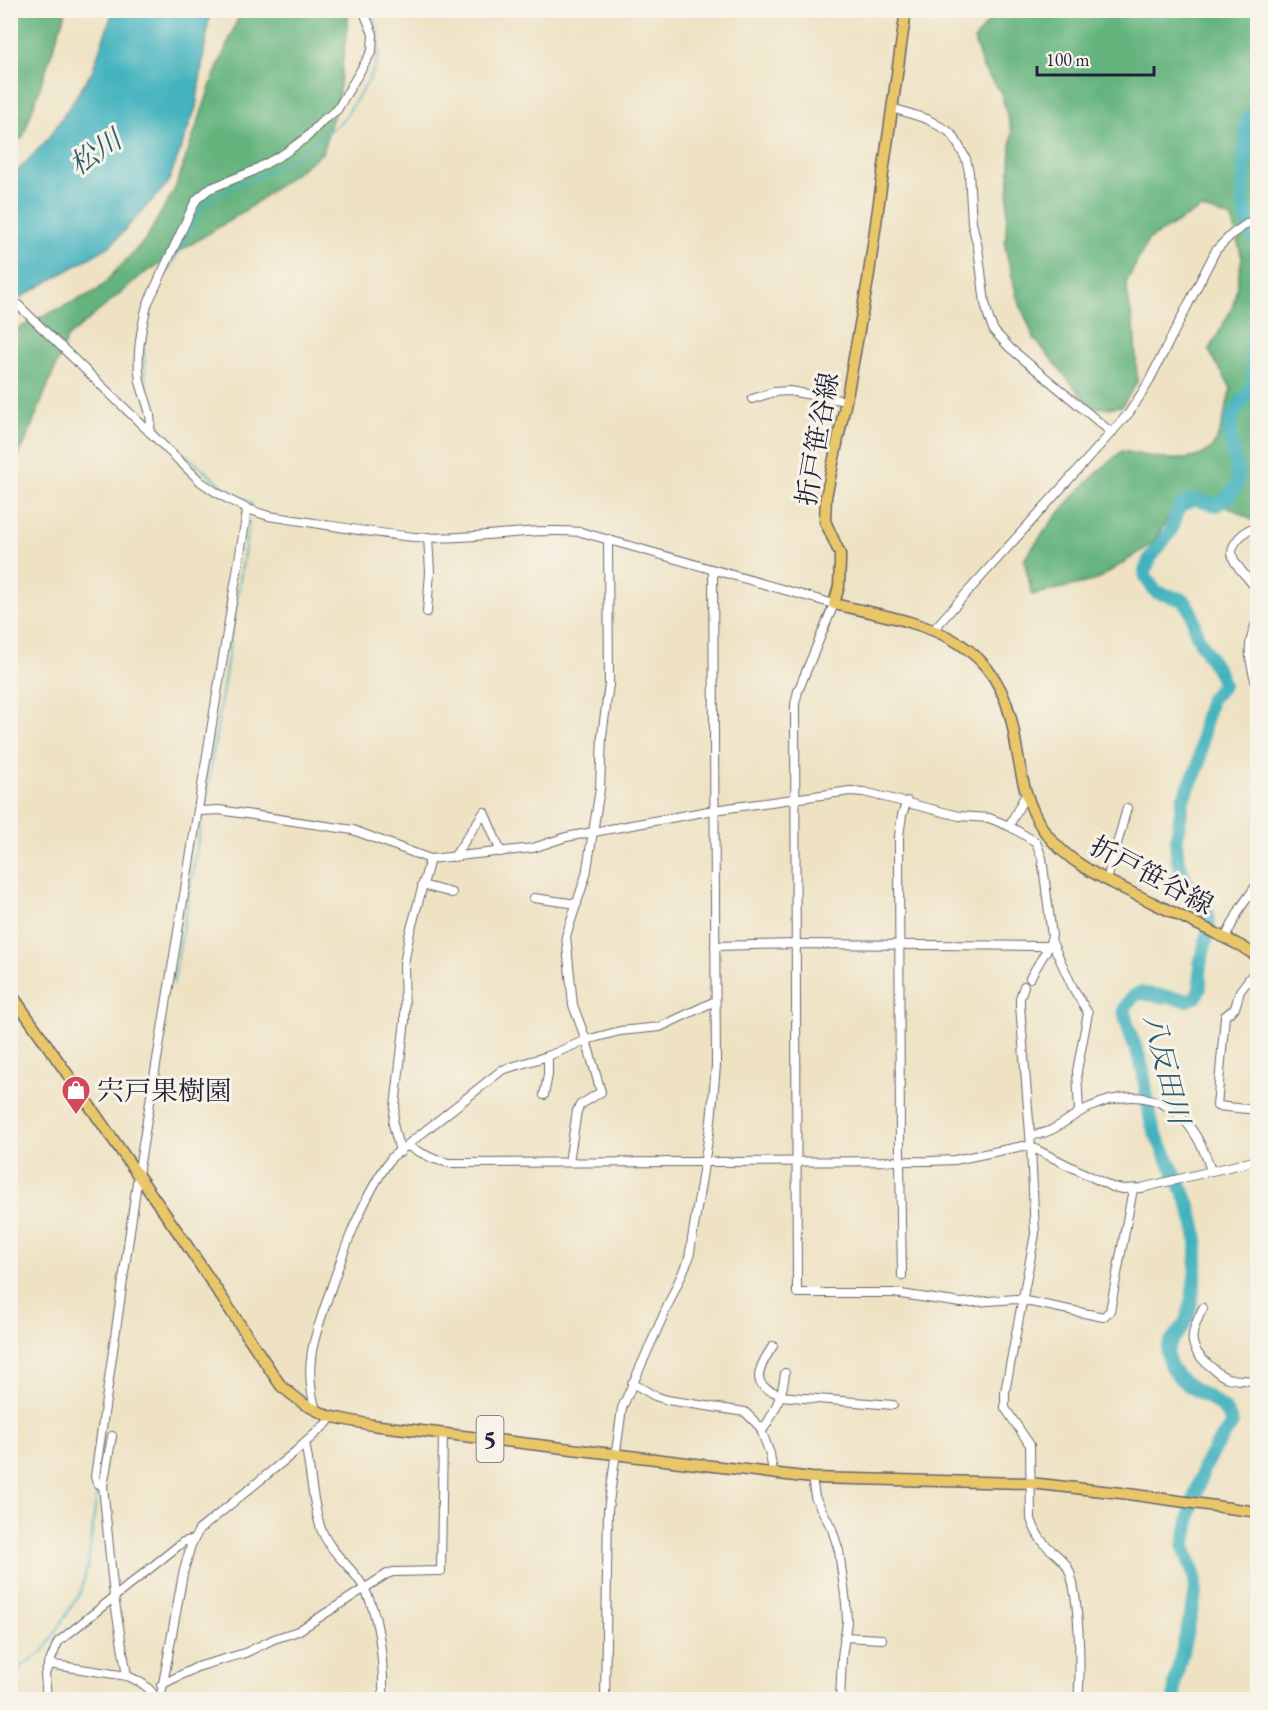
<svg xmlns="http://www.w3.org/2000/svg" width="1268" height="1710" font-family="'EB Garamond','Noto Serif JP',serif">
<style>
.forest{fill:#65b47e;stroke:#446b5c;stroke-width:1.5}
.water{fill:#43b2be;stroke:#326a7c;stroke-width:1.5}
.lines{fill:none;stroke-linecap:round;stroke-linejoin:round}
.stream{stroke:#43b2be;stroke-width:2}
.river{stroke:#43b2be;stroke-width:14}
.minor-casing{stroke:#69656b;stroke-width:10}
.major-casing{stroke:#69656b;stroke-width:13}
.minor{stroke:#fff;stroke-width:8}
.major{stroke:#e9c769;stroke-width:10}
.labels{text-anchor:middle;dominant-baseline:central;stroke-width:6;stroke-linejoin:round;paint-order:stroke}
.shield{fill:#f7f3e8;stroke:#62616f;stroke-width:1.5}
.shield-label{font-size:26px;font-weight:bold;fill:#22223b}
.street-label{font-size:27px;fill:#22223b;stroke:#f7f3e8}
.poi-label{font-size:27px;fill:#22223b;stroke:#f7f3e8;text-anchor:start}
.water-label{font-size:28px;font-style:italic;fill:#2f5c6f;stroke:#f7f3e8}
</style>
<rect width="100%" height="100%" fill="#f7f3e8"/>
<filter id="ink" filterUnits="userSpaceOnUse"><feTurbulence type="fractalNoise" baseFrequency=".0167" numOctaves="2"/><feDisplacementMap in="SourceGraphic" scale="12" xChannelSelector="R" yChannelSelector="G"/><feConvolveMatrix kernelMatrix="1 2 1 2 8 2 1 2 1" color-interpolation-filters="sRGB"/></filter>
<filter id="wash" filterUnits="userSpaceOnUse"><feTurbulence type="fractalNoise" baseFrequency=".008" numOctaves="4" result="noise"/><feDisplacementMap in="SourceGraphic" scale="24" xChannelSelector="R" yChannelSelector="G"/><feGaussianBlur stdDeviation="1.35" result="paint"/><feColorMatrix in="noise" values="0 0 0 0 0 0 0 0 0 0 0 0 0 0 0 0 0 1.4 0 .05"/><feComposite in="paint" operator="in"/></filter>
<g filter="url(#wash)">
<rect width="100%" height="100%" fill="#eee2c3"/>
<!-- forest -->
<g class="forest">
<path d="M11 10 66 11 23 137 11 146Z"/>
<path d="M241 11H349L338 100 322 153 242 213 143 274 67 338 26 440 11 471V332L98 290 146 239 175 189 213 79Z"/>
<path d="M997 11H1257V523L1220 502 1179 501 1152 544 1097 580 1032 595 1024 560C1051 519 1084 482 1122 451 1148 455 1198 471 1215 443 1222 431 1227 403 1231 388L1209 351 1233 306 1242 258 1232 218 1201 208 1149 239 1126 283 1135 338 1137 382 1122 406 1107 408 1091 407 1034 338 1017 297 1005 247 1012 132 1001 93 983 68 974 40Z"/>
</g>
<!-- water -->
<path class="water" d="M113 11H210L196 107 168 183 110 246 11 303 10 179 49 138 92 72Z"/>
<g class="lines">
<!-- stream -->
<g class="stream">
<path d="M166 274 204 205C224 189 251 181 273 169 292 159 309 146 326 133 331 130 337 126 341 122 347 116 351 107 356 100 378 69 387 47 371 10"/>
<path d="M143 347 147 392"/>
<path d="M153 415 168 440 225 488 251 503V507"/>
<path d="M173 984 211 766 249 522"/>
<path d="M143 1174 151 1120"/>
<path d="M99 1479 102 1455"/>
<path d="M13 1700 12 1683 20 1667 44 1651 81 1591 88 1564 98 1485"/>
</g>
<!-- river -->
<g class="river">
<path d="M1258 107 1250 115 1246 127 1243 204 1250 229 1258 243"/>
<path d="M1174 1700 1175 1682 1195 1597V1577L1184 1547 1190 1514 1204 1467 1214 1449 1232 1424C1224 1393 1176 1393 1168 1358 1164 1342 1178 1336 1185 1323 1192 1309 1198 1260 1197 1243 1195 1204 1172 1171 1157 1137 1147 1117 1147 1092 1143 1071 1138 1050 1127 1031 1124 1010L1131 998 1139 993 1188 1000 1196 997 1200 988V964L1209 929 1208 914 1190 890 1178 861 1176 844 1183 799 1199 765 1204 724 1211 699 1223 685 1220 675 1197 636 1192 614 1184 600 1156 592 1146 578 1145 571 1150 558 1170 532 1180 506 1194 499 1216 505C1222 501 1230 497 1234 490 1244 472 1226 442 1231 422 1234 406 1250 397 1253 381 1256 358 1246 349 1258 322"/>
</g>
</g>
</g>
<g filter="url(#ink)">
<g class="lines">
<!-- minor casing -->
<g class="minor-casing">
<g id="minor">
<path d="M892 108 927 119 948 131 954 137 966 159 969 172 972 223 978 248 985 303 989 319 994 331 1010 348 1112 433"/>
<path d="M10 297 201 482C223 498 243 509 269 516 318 523 367 533 415 537 471 541 526 527 581 532L834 604 798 691 795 704 797 1293H894L961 1303 1016 1299 1103 1317 1110 1311 1133 1189"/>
<path d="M752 399 774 392 789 391 846 401"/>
<path d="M149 432C155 416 143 397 140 381 136 356 141 330 147 305L194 204 197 199 209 189 251 172 285 153 307 137 323 120 337 110 372 51 373 34 363 10"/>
<path d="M1258 531 1248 530C1213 556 1245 569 1258 592"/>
<path d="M427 612 430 572 428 537"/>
<path d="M1258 619C1244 650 1250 660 1258 691"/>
<path d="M934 629 1129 413 1147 385 1216 250 1232 234 1258 216"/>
<path d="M199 811 219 810 353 830 430 859 533 848 566 837 714 810 850 791 864 792 959 816 989 818 1009 826 1036 842 1042 858 1052 936 1049 946 1030 978"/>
<path d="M1009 826 1026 794"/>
<path d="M454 857 484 812 501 852"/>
<path d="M1107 880 1127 808"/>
<path d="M422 885 452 893"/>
<path d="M534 898 577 904"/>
<path d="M1225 938 1241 907 1258 883"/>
<path d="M1051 940 1073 988 1088 1013 1077 1071 1079 1112"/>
<path d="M715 946 796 944 1049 946"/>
<path d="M1258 967 1240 991 1235 1008 1225 1016 1217 1106 1258 1110"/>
<path d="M1024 986 1020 998V1005L1031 1147 1035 1234 1005 1392V1408L1030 1445 1031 1519C1034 1528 1037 1536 1044 1543 1051 1551 1061 1557 1067 1566 1080 1590 1081 1671 1078 1700"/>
<path d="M544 1095 548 1075V1056"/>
<path d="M1031 1135C1055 1134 1068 1117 1088 1108 1150 1079 1193 1110 1211 1171"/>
<path d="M407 1146 434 1159 449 1163 929 1161 955 1160 1023 1146 1031 1147 1112 1187 1123 1189 1141 1188 1258 1160"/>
<path d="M400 1152 393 1124 405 1020 404 964 409 936 430 859"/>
<path d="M569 1162 577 1111 580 1105 601 1092 586 1040 573 1005 566 936 586 875 600 789 602 736 609 684 608 539"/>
<path d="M902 1276 900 1161 899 836 902 815 907 801"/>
<path d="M1203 1308C1190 1333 1186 1347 1210 1366 1214 1369 1219 1375 1225 1377 1234 1381 1248 1380 1258 1381"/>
<path d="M773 1346C767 1355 752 1376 763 1386 767 1390 775 1392 780 1395"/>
<path d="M632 1383 655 1396 667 1400 745 1412 760 1427 770 1454 773 1472"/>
<path d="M779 1396 893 1405"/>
<path d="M316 1410C311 1395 309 1374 311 1359 312 1343 319 1325 324 1309 341 1258 360 1201 392 1157L502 1070 548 1056 586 1040 620 1031 660 1027 715 1001"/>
<path d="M762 1431C774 1414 783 1394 785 1373"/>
<path d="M112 1436 103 1486 114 1597 127 1676"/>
<path d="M305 1443C311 1471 312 1502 321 1529 329 1550 346 1562 359 1580 380 1609 384 1664 383 1700"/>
<path d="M812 1478 815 1497 832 1529 839 1551 846 1603 847 1622 842 1657 840 1700"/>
<path d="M103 1486 97 1483 95 1477 138 1175 247 511"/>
<path d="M844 1637 882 1639"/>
<path d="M48 1664 127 1676C140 1681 150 1687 157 1700"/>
<path d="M161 1685 197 1667 245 1653 274 1639 298 1631 387 1574 393 1572 441 1571 443 1433"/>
<path d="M47 1700 45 1674 58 1642 183 1542 194 1539"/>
<path d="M160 1700 183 1574 191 1545 199 1530 296 1451 327 1423 332 1417"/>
<path d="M605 1700 608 1510 622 1408 689 1258 711 1121 716 1066 713 571"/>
<path d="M1233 1700 1258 1698"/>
</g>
</g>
<!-- major casing -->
<g class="major-casing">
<g id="major">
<path d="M906 10 868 280 848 391 826 497 825 521 840 554V562L839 586 834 604C919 624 997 631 1014 733 1020 768 1024 803 1045 832 1071 867 1113 883 1151 902 1181 916 1211 931 1241 946L1258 957"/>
<path d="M10 992 182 1238 281 1386 304 1404 328 1416 372 1425 812 1478 1030 1483 1121 1493 1258 1512"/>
</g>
</g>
<!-- minor -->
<use href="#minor" class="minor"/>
<!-- major -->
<use href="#major" class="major"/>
</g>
</g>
<!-- icons -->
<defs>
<g id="shop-pin" transform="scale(1.5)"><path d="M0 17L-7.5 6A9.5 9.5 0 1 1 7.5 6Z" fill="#d1495b" stroke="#f7f3e8"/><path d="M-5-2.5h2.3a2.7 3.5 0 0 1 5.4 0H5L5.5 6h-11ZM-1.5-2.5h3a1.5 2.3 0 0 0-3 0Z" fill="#fff"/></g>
</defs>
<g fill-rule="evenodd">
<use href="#shop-pin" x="76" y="1090"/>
</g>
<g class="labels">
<!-- shield labels -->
<rect class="shield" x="476.5" y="1416" width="27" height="46" rx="4.5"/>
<g class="shield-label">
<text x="490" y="1439">5</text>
</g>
<!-- street labels -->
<g class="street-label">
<text transform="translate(817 439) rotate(-80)">折戸笹谷線</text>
<text transform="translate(1152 875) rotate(28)">折戸笹谷線</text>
</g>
<!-- poi labels -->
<g class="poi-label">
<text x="97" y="1090">宍戸果樹園</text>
</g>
<!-- water labels -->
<g class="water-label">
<text transform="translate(95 152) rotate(-34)">松川</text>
<text transform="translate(1167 1069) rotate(76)">八反田川</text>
</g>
</g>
<!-- margin -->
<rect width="1268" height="1710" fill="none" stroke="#f7f3e8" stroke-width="36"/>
<!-- scale -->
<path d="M1037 66v9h117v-9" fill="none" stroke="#22223b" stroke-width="3"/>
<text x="1046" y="66" font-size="18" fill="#22223b" stroke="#f7f3e8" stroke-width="4.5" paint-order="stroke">100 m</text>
</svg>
